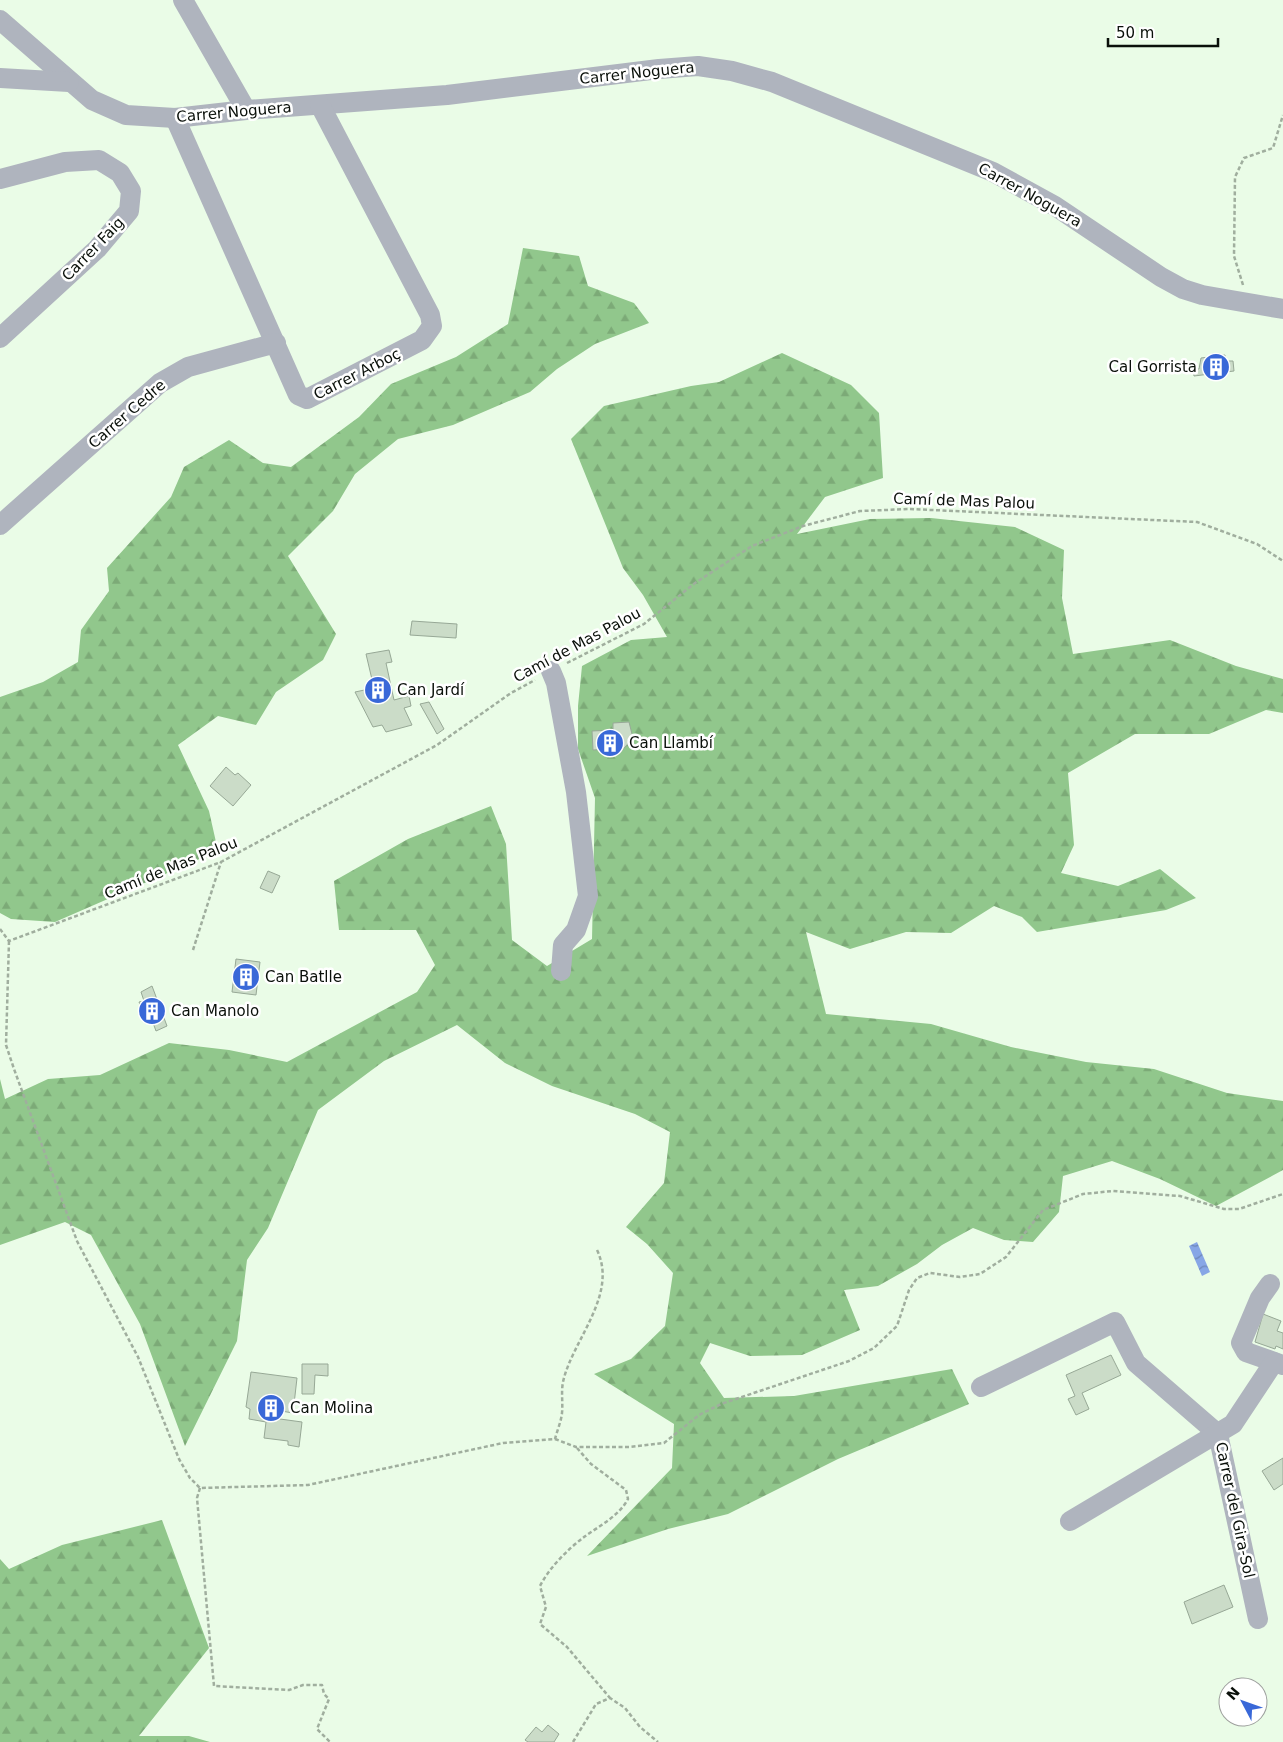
<svg xmlns="http://www.w3.org/2000/svg" width="1283" height="1742" font-family="'DejaVu Sans',sans-serif">
<style>
.forest{fill:url(#forest-firs)}
.water{fill:url(#water-waves)}
.building{fill:#cbdcc8;stroke:#97a896}
.lines{fill:none;stroke-linecap:round;stroke-linejoin:round}
.path{stroke:#a0ae9e;stroke-width:2.5;stroke-dasharray:4 2.5;stroke-linecap:butt}
.minor{stroke:#afb4be;stroke-width:20}
.labels{text-anchor:middle;dominant-baseline:central;stroke-width:5;stroke-linejoin:round;paint-order:stroke}
.street-label{font-size:15px;fill:#0a100a;stroke:#fff}
.poi-label{font-size:15px;fill:#0a100a;stroke:#fff;text-anchor:start}
</style>
<defs>
<pattern id="forest-firs" width="22" height="20" patternUnits="userSpaceOnUse" patternTransform="scale(1.25)"><rect width="22" height="20" fill="#91c78c"/><path d="M5 1l3.5 6h-7zM16 11l3.5 6h-7z" fill="#7caa77"/></pattern>
<pattern id="water-waves" width="16" height="10" patternUnits="userSpaceOnUse" patternTransform="scale(1.25)"><rect width="16" height="10" fill="#87a6e6"/><path d="M0 5q4-4 8 0t8 0" fill="none" stroke="#6d86b9"/></pattern>
</defs>
<rect width="100%" height="100%" fill="#eafce7"/>
<!-- forest -->
<g class="forest">
<path d="M523 248 579 256 588 286 634 303 649 323 595 344 557 369 530 392 453 425 398 439 355 474 333 511 288 556 336 634 323 660 276 692 256 725 218 716 178 745 209 811 218 851 55 922 11 919 0 913V697L43 682 78 662 81 630 109 591 107 568 171 497 184 467 229 440 263 463 291 467 359 417 391 384 456 357 508 324Z"/>
<path d="M782 353 851 385 879 413 883 478 825 497 797 534 870 519 931 518 1015 527 1064 550 1062 598 1073 654 1170 640 1236 666 1283 679V713L1266 710 1209 734H1135L1068 773 1074 845 1061 873 1118 886 1160 869 1196 898 1166 910 1037 932 1022 917 994 906 951 933 906 932 850 949 806 932 826 1014 931 1024 1011 1047 1086 1062 1154 1069 1227 1093 1283 1101V1170L1216 1206 1160 1179 1112 1161 1063 1176 1059 1212 1033 1242 1004 1240 973 1228 942 1245 917 1264 878 1286 844 1290 860 1330 802 1355 750 1356 710 1343 700 1363 724 1398 794 1396 952 1369 969 1404 838 1459 728 1514 668 1529 587 1556 672 1468 674 1424 594 1374 631 1359 665 1326 673 1273 647 1244 626 1227 664 1183 670 1132 635 1114 552 1086 505 1063 457 1025 384 1061 318 1110 268 1228 247 1260 237 1341 185 1446 140 1324 91 1235 65 1222 0 1245V1079L5 1099 48 1079 100 1075 169 1043 229 1050 287 1062 417 992 435 965 416 930H339L334 881 408 839 491 806 506 844 512 940 547 966 592 939 595 798 578 749V706L582 666 631 640 667 637 643 595 623 568 571 439 604 406 691 386 719 382Z"/>
<path d="M162 1520 209 1648 139 1736H189L210 1742H0V1559L9 1569 62 1545Z"/>
</g>
<!-- water -->
<path class="water" d="M1197 1242 1210 1272 1202 1276 1189 1246Z"/>
<!-- building -->
<g class="building">
<path d="M1225 355V361H1233L1234 371 1194 376 1193 369H1199L1201 358Z"/>
<path d="M412 621 457 624 456 638 410 635Z"/>
<path d="M389 650 392 662 386 663 394 700 409 696 411 706 404 708 412 725 386 732 382 725 373 727 355 692 374 688 366 654Z"/>
<path d="M429 702 444 729 437 734 420 704Z"/>
<path d="M629 722 633 738 618 755 611 749 593 750 592 731 613 730V723Z"/>
<path d="M226 767 235 775 238 773 251 785 233 806 210 786Z"/>
<path d="M268 871 280 876 272 893 260 888Z"/>
<path d="M236 959 260 962 256 995 232 992Z"/>
<path d="M152 986 167 1026 156 1031 152 1020 147 1022 139 1002 144 1001 141 992Z"/>
<path d="M1263 1314 1281 1321 1277 1331 1283 1333V1349L1276 1346 1275 1349 1255 1342Z"/>
<path d="M1111 1355 1121 1375 1082 1393 1089 1409 1076 1415 1068 1399 1075 1396 1066 1375Z"/>
<path d="M302 1364H328V1376L315 1375 314 1394H302Z"/>
<path d="M251 1372 297 1378 293 1413 281 1411 280 1419 302 1422 299 1447 288 1445V1441L264 1438 266 1422 249 1419 250 1409 246 1407Z"/>
<path d="M1283 1458V1484L1274 1490 1262 1471Z"/>
<path d="M1224 1585 1233 1607 1192 1624 1184 1602Z"/>
<path d="M548 1725 559 1734 554 1742H528L525 1740 536 1727 542 1732Z"/>
</g>
<g class="lines">
<!-- path -->
<g class="path">
<path d="M1243 285 1234 256 1235 177 1244 158 1273 148 1283 115"/>
<path d="M567 663 644 624 695 583 752 546 803 526 860 511 910 509 1197 522 1257 544 1283 561"/>
<path d="M0 929 9 941 221 862 437 745 511 693 535 680"/>
<path d="M9 941 6 1045 14 1069 77 1241 138 1357 179 1459 190 1478 200 1488 308 1485 503 1443 555 1439C557 1431 561 1422 562 1413 563 1403 561 1392 563 1382 572 1340 620 1294 596 1248"/>
<path d="M193 950 221 862"/>
<path d="M555 1439 576 1447H630L664 1443 699 1415 721 1404 849 1361 874 1348 897 1326 909 1290 917 1278 930 1273 960 1277 980 1274 1006 1257 1043 1210 1083 1194 1113 1191 1180 1196 1224 1209H1239L1283 1194"/>
<path d="M577 1448 591 1464 626 1490 628 1499C619 1516 599 1526 584 1537 568 1549 549 1568 540 1586L546 1607 540 1624 567 1647 610 1698"/>
<path d="M200 1488 197 1498 214 1686 289 1690 303 1685H322L324 1694 329 1699 317 1729 330 1742"/>
<path d="M573 1742 596 1704 610 1698 625 1708 640 1727 658 1742"/>
</g>
<!-- minor -->
<g class="minor">
<path d="M183 0 246 110"/>
<path d="M0 20 92 100 126 115 175 118 246 110 447 95 659 69 698 66 732 71 772 82 993 172 1055 206 1161 277 1183 289 1202 295 1283 309"/>
<path d="M0 78 69 82"/>
<path d="M175 118 298 395 307 399 422 340 432 326 430 315 320 105"/>
<path d="M0 179 65 162 99 160 120 173 131 191 129 211 97 249 0 338"/>
<path d="M0 525 160 383 188 367 276 343"/>
<path d="M551 671 556 683 576 792 588 896 576 930 563 945 561 971"/>
<path d="M1270 1284 1260 1298 1241 1343 1246 1352 1283 1365"/>
<path d="M981 1387 1115 1322 1136 1363 1218 1434 1258 1619"/>
<path d="M1070 1521 1233 1424 1274 1362"/>
</g>
</g>
<!-- icons -->
<defs>
<g id="building-disc" transform="scale(1.4375)"><circle r="9.5" fill="#3968d8" stroke="#fff"/><path d="M-4-6H4V6H1V3H-1V6H-4ZM-2.5-4.3h1.7v1.8h-1.7ZM.8-4.3h1.7v1.8H.8ZM-2.5-1h1.7V.8h-1.7ZM.8-1h1.7V.8H.8Z" fill="#fff"/></g>
</defs>
<g fill-rule="evenodd">
<use href="#building-disc" x="1216" y="367"/>
<use href="#building-disc" x="378" y="690"/>
<use href="#building-disc" x="610" y="743"/>
<use href="#building-disc" x="246" y="977"/>
<use href="#building-disc" x="152" y="1011"/>
<use href="#building-disc" x="271" y="1408"/>
</g>
<g class="labels">
<!-- street labels -->
<g class="street-label">
<text transform="translate(637 73) rotate(-6)">Carrer Noguera</text>
<text transform="translate(234 112) rotate(-5)">Carrer Noguera</text>
<text transform="translate(1030 195) rotate(29)">Carrer Noguera</text>
<text transform="translate(93 249) rotate(-46)">Carrer Faig</text>
<text transform="translate(357 374) rotate(-27)">Carrer Arboç</text>
<text transform="translate(127 414) rotate(-41)">Carrer Cedre</text>
<text transform="translate(964 501) rotate(2)">Camí de Mas Palou</text>
<text transform="translate(577 645) rotate(-28)">Camí de Mas Palou</text>
<text transform="translate(171 868) rotate(-22)">Camí de Mas Palou</text>
<text transform="translate(1235 1510) rotate(78)">Carrer del Gira-Sol</text>
</g>
<!-- poi labels -->
<g class="poi-label">
<text x="1197" y="367" text-anchor="end">Cal Gorrista</text>
<text x="397" y="690">Can Jardí</text>
<text x="629" y="743">Can Llambí</text>
<text x="265" y="977">Can Batlle</text>
<text x="171" y="1011">Can Manolo</text>
<text x="290" y="1408">Can Molina</text>
</g>
</g>
<!-- north arrow -->
<g transform="translate(1243 1702) rotate(311)"><circle r="24" fill="#ffffff" stroke="#9d9f9d"/>
<path d="M0-4L9 19L0 12L-9 19Z" fill="#3968d8"/>
<text y="-8" font-size="14" font-weight="bold" text-anchor="middle" fill="#0a100a">N</text>
</g>
<!-- scale -->
<path d="M1108 38v8h110v-8" fill="none" stroke="#0a100a" stroke-width="2.5"/>
<text x="1116" y="38" font-size="15" fill="#0a100a" stroke="#ffffff" stroke-width="4" paint-order="stroke">50 m</text>
</svg>
